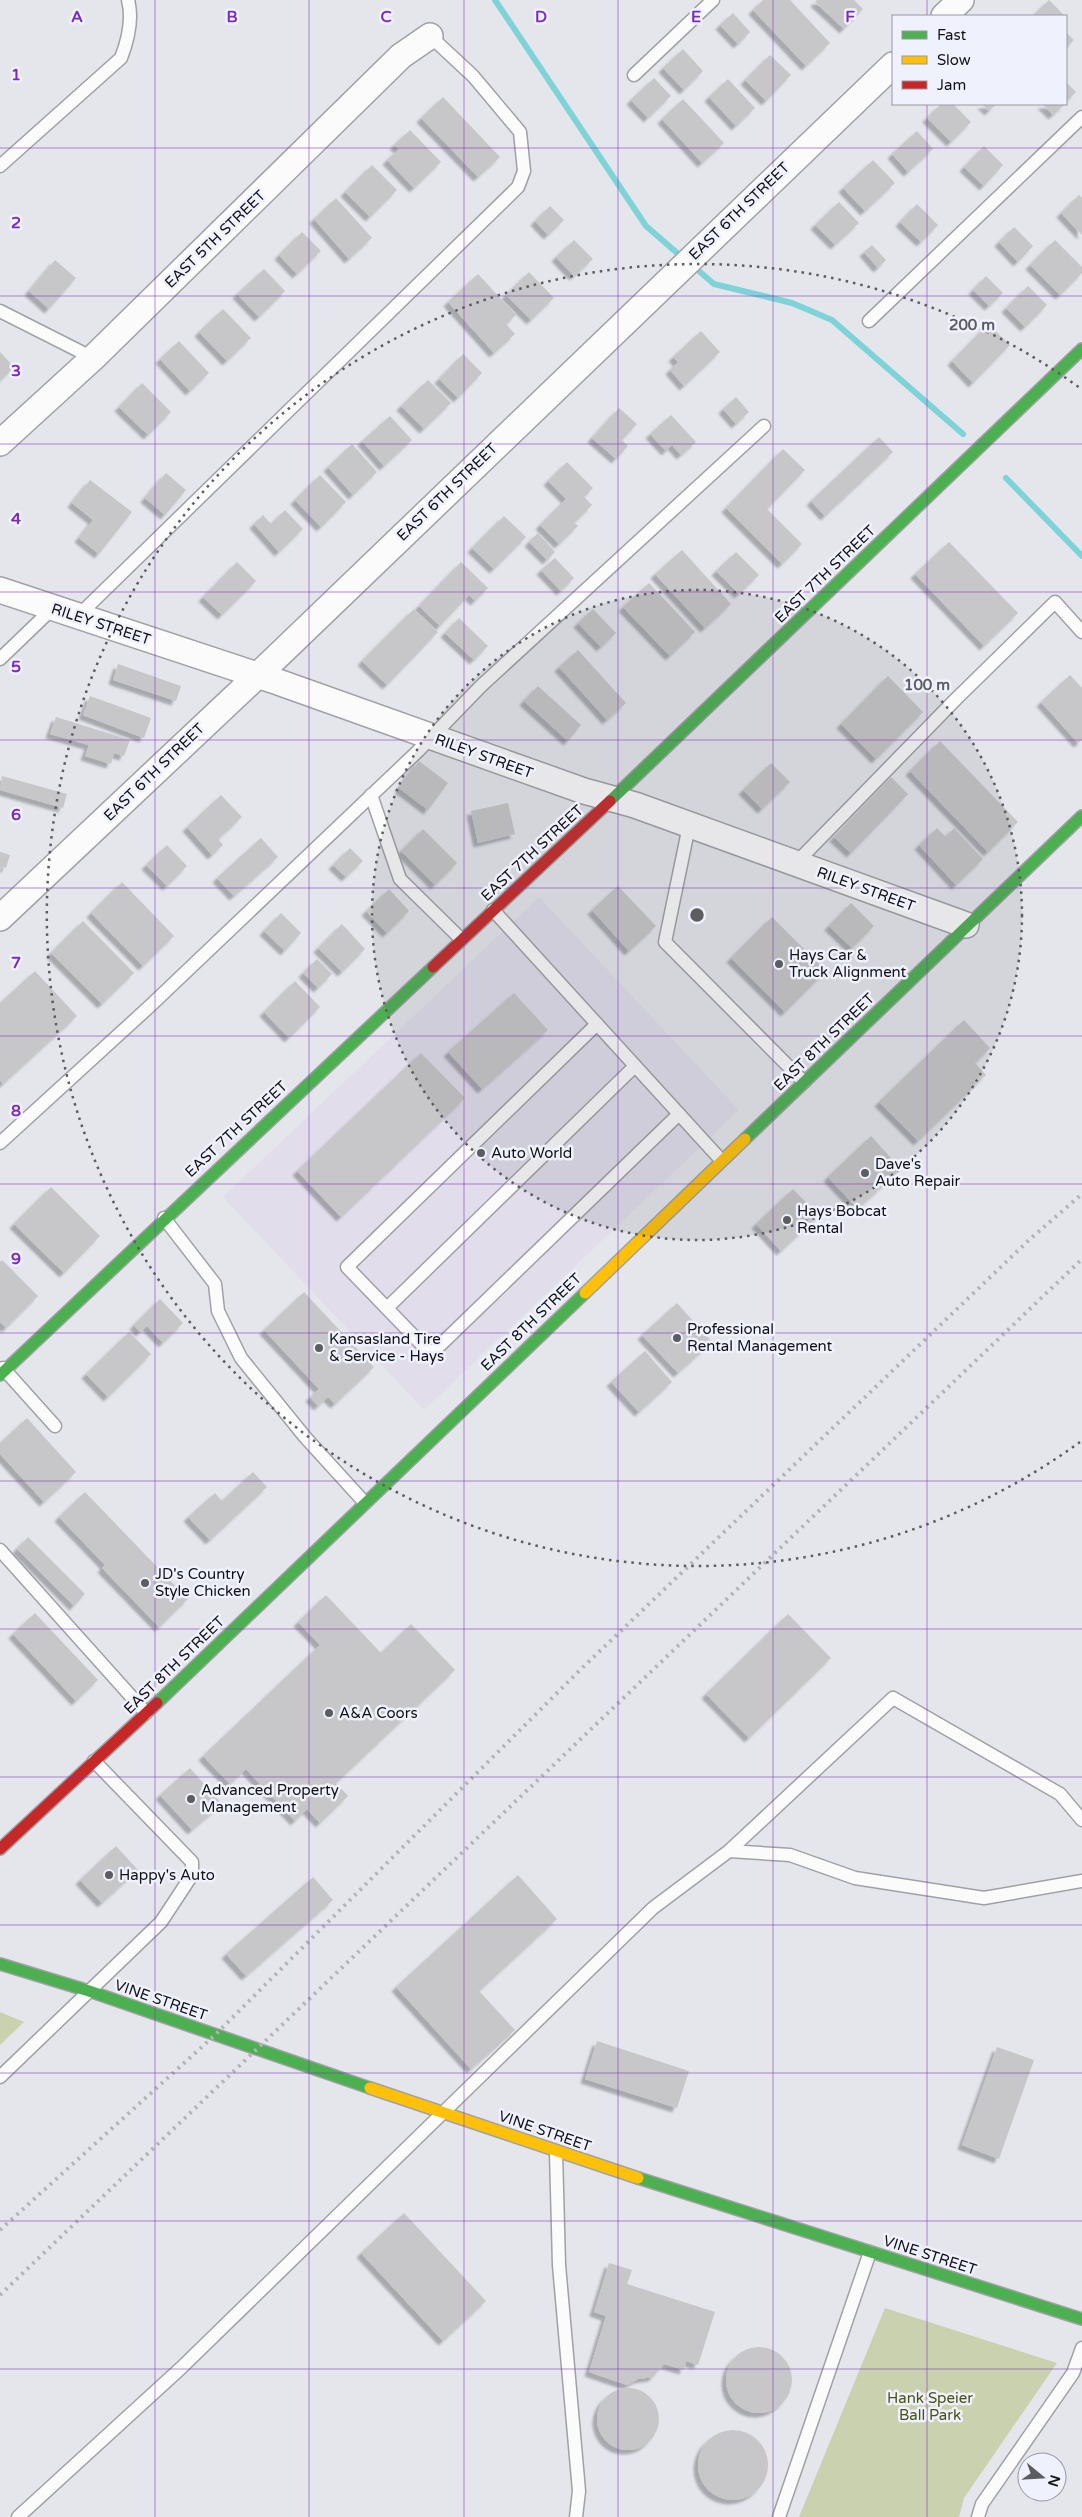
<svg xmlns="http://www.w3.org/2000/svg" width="1082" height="2517" font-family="'Varela Round',sans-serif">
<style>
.commercial{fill:#e1ddeb}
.green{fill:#cad1ae}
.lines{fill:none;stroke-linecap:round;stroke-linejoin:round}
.stream{stroke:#7ed3d8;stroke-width:6}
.building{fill:#c7c6c8;filter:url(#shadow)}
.lane-casing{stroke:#a0a1a6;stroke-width:15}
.street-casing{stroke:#a0a1a6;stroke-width:28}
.fast-casing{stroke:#a0a1a6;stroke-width:14}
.slow-casing{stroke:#a0a1a6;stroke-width:14}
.jam-casing{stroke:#a0a1a6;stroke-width:14}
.lane{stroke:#fbfbfc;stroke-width:12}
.street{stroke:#fbfbfc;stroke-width:25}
.fast{stroke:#4caf50;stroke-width:11}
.slow{stroke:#ffc107;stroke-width:11}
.jam{stroke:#c62828;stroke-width:11}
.rail{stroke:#b4b4b5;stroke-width:4;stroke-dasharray:2.5 5;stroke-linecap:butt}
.grid{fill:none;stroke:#7b2cbf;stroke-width:1;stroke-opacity:0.55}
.ring{fill:none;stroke:#5c5c61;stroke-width:2.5;stroke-dasharray:2.5 5}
.poi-dot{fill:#5c5c61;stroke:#eff1fd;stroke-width:2}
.labels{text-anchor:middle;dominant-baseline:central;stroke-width:5;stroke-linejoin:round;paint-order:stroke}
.street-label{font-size:15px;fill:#121216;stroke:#eff1fd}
.poi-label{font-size:15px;fill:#121216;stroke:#eff1fd;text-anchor:start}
.park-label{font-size:15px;fill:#4a5114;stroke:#eff1fd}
.grid-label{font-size:16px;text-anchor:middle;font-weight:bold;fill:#7b2cbf;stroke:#eff1fd;stroke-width:5;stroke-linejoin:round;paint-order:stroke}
.centre{fill:#5c5c61;stroke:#eff1fd;stroke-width:2.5}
.ring-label{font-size:15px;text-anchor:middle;font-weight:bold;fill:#5c5c61;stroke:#eff1fd;stroke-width:5;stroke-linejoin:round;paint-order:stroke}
</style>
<defs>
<filter id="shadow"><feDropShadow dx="-4.5" dy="4.5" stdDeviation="1" flood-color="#0004"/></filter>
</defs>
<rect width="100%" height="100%" fill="#e4e6ec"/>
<!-- commercial -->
<path class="commercial" d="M539 897 739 1110 424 1410 223 1197Z"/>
<!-- green -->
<g class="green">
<path d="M0 2012 24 2022 0 2045Z"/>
<path d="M885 2308 1057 2363 964 2498 959 2517H799Z"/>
</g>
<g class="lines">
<!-- stream -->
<g class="stream">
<path d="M495 0 646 226 684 259"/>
<path d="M692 265 714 284 792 303 832 320 963 434"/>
<path d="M1006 478 1082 556"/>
</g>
</g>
<!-- building -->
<g class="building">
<path d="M763 0H790L830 43 806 66 753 10Z"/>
<path d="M817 0H854L863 9 844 29 815 2Z"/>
<path d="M1049 0 1065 16H1033Z"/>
<path d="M733 13 750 32 738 44 720 25Z"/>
<path d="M1066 32 1074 40 1066 48Z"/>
<path d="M683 49 703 71 684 90 663 68Z"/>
<path d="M770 55 791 75 766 101 745 80Z"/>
<path d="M654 78 671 96 648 118 631 100Z"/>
<path d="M728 79 755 108 736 126 709 97Z"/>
<path d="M1066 82 1076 92 1066 102Z"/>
<path d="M443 97 500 157 478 177 421 118Z"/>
<path d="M683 99 724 143 702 163 662 119Z"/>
<path d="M941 104H953L971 122 951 142 927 118Z"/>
<path d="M982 104H996L989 111Z"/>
<path d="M1042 104H1065L1053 115Z"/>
<path d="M410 130 441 162 414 188 387 160 399 149 394 145Z"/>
<path d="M917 131 933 149 908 172 892 154Z"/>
<path d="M984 146 1003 165 984 186 964 167Z"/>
<path d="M873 160 895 183 865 211 843 188Z"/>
<path d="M372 165 397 190 370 217 345 192Z"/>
<path d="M1079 195 1082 198V235L1061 213Z"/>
<path d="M336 198 372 238 349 259 314 219Z"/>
<path d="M839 202 859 223 835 245 815 225Z"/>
<path d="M917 204 938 225 921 242 900 222Z"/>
<path d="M550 206 564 220 548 235 535 221Z"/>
<path d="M1014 227 1033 246 1018 262 999 242Z"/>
<path d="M302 232 321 251 297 274 279 255Z"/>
<path d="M574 240 593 259 574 276 556 257Z"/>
<path d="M1055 240 1082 267V273L1060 295 1030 265Z"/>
<path d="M872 245 886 260 878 268 864 252Z"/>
<path d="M55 260 76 278 49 309 29 291Z"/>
<path d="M264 269 285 291 259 317 237 294Z"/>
<path d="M529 272 554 298 531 320 506 295Z"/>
<path d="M478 274 516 315 506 324 515 334 494 353 448 302Z"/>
<path d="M986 276 1003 293 989 306 973 290Z"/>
<path d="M1028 286 1047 305 1025 327 1006 308Z"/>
<path d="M223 309 251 338 227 361 199 332Z"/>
<path d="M988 324 1010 345 973 383 952 361Z"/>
<path d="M701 331 720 352 684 386 670 370 678 362 673 357Z"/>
<path d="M179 341 209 373 190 391 160 359Z"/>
<path d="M0 352 14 367 0 381Z"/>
<path d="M463 354 482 373 458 398 439 379Z"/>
<path d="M428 380 451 403 424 429 401 406Z"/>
<path d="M142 383 171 412 148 435 119 407Z"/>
<path d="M736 397 749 412 736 424 723 409Z"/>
<path d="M619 408 637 424 622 440 628 446 616 459 592 438Z"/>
<path d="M671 415 696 442 681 455 672 445 666 451 650 434Z"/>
<path d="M390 416 412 440 384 466 362 441Z"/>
<path d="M879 437 893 452 825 516 811 501Z"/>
<path d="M352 444 377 472 353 495 328 467Z"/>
<path d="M783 449 805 470 767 509 802 544 782 564 726 508Z"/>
<path d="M567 462 593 488 584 497 592 505 574 523 578 526 559 544 540 525 566 499 548 481Z"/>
<path d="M166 473 186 490 165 515 145 498Z"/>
<path d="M320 475 346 502 321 527 295 500Z"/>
<path d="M90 480 132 512 99 554 79 538 93 520 72 503Z"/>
<path d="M285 510 303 529 279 552 254 524 263 515 271 524Z"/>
<path d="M504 516 526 537 494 569 472 548Z"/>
<path d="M538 533 555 552 547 560 529 542Z"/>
<path d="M949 542 1018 613 984 646 915 574Z"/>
<path d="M682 550 731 604 705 628 655 574Z"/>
<path d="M736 552 759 575 739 594 716 571Z"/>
<path d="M555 558 574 578 561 591 541 570Z"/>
<path d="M237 562 256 581 222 615 203 597Z"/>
<path d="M461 562 488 588 475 601 469 595 440 626 419 606Z"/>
<path d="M649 583 695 632 670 656 623 607Z"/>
<path d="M414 609 438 632 387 685 362 661Z"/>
<path d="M593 609 616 633 601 647 578 623Z"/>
<path d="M459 618 488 646 474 660 445 633Z"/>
<path d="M578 650 626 703 607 720 559 667Z"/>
<path d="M118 664 181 686 176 701 113 680Z"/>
<path d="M1070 675 1082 688V740L1078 743 1041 702Z"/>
<path d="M888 676 923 712 876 759 841 724Z"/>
<path d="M538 686 581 725 568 741 524 701Z"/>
<path d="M90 696 151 718 144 738 83 715Z"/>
<path d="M56 717 130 740 124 756 114 753 111 764 85 756 89 745 50 734Z"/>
<path d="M940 741 1018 822 988 852 910 771Z"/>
<path d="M419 761 448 783 428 810 399 788Z"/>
<path d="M771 763 790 782 762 809 743 790Z"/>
<path d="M2 776 67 794 63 808 0 790Z"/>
<path d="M891 777 908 794 851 853 834 837Z"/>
<path d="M221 795 242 817 218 839 223 845 212 855 187 827Z"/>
<path d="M508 803 515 834 478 843 471 811Z"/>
<path d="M937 828 946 837 954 828 983 859 956 885 919 845Z"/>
<path d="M423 829 457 863 435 885 401 851Z"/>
<path d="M261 838 278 857 234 896 217 878Z"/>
<path d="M167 845 187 866 167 886 146 865Z"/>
<path d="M350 848 363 861 346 877 333 865Z"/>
<path d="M0 852 10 855 6 868 2 867 0 871Z"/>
<path d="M122 882 174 936 143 966 91 913Z"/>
<path d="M618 886 656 926 629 951 592 910Z"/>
<path d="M389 889 409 911 387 933 366 911Z"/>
<path d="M851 903 874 926 852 948 829 926Z"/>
<path d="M281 913 301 933 285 951 264 931Z"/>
<path d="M772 917 826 971 785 1012 731 958Z"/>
<path d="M83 921 134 973 102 1004 51 953Z"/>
<path d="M342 924 365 949 342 972 318 948Z"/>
<path d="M317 959 332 974 318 988 303 973Z"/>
<path d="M35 971 77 1016 3 1084 0 1080V1003Z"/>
<path d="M295 981 320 1007 289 1038 264 1012Z"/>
<path d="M514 993 548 1030 482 1089 448 1052Z"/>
<path d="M964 1020 990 1048 975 1063 986 1075 918 1141 879 1102Z"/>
<path d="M421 1053 465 1098 341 1217 297 1171Z"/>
<path d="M871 1136 901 1169 858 1209 828 1177Z"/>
<path d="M51 1187 100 1236 64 1273 14 1224Z"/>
<path d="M793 1189 819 1216 781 1251 756 1224Z"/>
<path d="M2 1260 38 1296 6 1328 0 1322V1262Z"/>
<path d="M304 1292 374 1367 335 1404 328 1397 318 1406 310 1397 319 1389 264 1330Z"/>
<path d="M160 1299 183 1323 163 1343 147 1326 140 1332 134 1325Z"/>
<path d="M677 1303 712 1342 678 1373 642 1335Z"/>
<path d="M129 1332 151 1354 108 1397 86 1374Z"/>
<path d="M645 1351 672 1382 639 1412 611 1382Z"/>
<path d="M27 1418 76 1472 44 1502 0 1454V1443Z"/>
<path d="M253 1472 267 1487 210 1540 188 1517 215 1493 222 1501Z"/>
<path d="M85 1492 188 1599 159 1627 102 1568 105 1565 59 1517Z"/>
<path d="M28 1537 85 1594 74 1606 17 1549Z"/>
<path d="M326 1595 381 1653 411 1624 455 1670 336 1783 348 1796 320 1823 307 1809 295 1821 246 1769 230 1784 203 1756 320 1645 298 1622Z"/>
<path d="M35 1613 98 1680 76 1701 13 1634Z"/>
<path d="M788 1614 831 1658 749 1738 706 1694Z"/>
<path d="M190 1768 222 1804 192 1830 160 1795Z"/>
<path d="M116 1846 138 1870 102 1903 80 1880Z"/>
<path d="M518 1875 557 1919 479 1991 515 2030 471 2069 396 1987Z"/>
<path d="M313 1877 333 1900 246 1976 226 1954Z"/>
<path d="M597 2041 689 2071 677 2108 585 2079Z"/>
<path d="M997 2047 1034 2060 999 2159 962 2145Z"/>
<path d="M404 2213 486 2301 443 2341 361 2253Z"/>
<path d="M609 2263 632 2270 627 2284 715 2312 698 2365 686 2361 684 2370 664 2364 653 2377 638 2379 627 2385 589 2372 606 2316 594 2312Z"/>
<circle cx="759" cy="2380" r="33"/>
<circle cx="628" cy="2419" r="31"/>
<circle cx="733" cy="2465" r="35"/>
</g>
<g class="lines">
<!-- lane casing -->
<g class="lane-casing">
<g id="lane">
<path d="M634 75 713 0"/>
<path d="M0 166 121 58C128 40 133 19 128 0"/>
<path d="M0 311 93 358"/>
<path d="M869 321 1082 117"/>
<path d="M78 616 518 187 524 171 520 132 473 76 430 36"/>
<path d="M0 659 53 608"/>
<path d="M371 795 400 879 461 939"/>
<path d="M689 826 665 942 804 1082"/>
<path d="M796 863 956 699 1055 602 1082 632"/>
<path d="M493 910 721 1160"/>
<path d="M597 1024 347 1267 431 1354 679 1114"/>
<path d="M0 1143 150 1006 418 751 481 686 764 426"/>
<path d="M164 1218 215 1284 218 1311 241 1358 305 1437 365 1503"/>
<path d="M387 1308 635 1066"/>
<path d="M3 1368 55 1426"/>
<path d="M0 1550 146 1713"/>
<path d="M729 1851 790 1855 855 1878 984 1898 1082 1881"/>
<path d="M0 2077 161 1922 192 1875V1862L94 1761"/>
<path d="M556 2152 559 2265 579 2491 576 2517"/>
<path d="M18 2517 181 2368 653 1908 729 1851 893 1698 1060 1794 1082 1820"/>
<path d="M779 2517 870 2252"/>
<path d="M978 2517 982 2504 1073 2373 1082 2348"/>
</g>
</g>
<!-- street casing -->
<g class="street-casing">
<g id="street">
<path d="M944 16 961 0"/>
<path d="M0 443 93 358 401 56 430 36"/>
<path d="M0 590 278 682 584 791 635 805 966 925"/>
<path d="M0 918 258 675 893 65"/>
</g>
</g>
<!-- fast casing -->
<g class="fast-casing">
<g id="fast">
<path d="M610 801 1082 349"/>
<path d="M745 1139 1082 816"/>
<path d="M0 1375 433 967"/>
<path d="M157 1703 585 1293"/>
<path d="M0 1964 89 1991 370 2088"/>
<path d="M638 2178 1082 2319"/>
</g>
</g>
<!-- slow casing -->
<g class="slow-casing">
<g id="slow">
<path d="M585 1293 745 1139"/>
<path d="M370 2088 638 2178"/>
</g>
</g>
<!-- jam casing -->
<g class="jam-casing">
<g id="jam">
<path d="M433 967 610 801"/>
<path d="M0 1849 157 1703"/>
</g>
</g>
<!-- lane -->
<use href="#lane" class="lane"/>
<!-- street -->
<use href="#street" class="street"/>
<!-- fast -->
<use href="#fast" class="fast"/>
<!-- slow -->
<use href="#slow" class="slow"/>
<!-- jam -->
<use href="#jam" class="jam"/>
<!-- rail -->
<g class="rail">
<path d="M0 2230 215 2035 579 1671 1029 1240 1082 1194"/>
<path d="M0 2295 1082 1259"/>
</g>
</g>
<!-- grid -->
<path class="grid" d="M155 0V2517M309 0V2517M464 0V2517M618 0V2517M773 0V2517M927 0V16M927 104V2517M0 148H1082M0 296H1082M0 444H1082M0 592H1082M0 740H1082M0 888H1082M0 1036H1082M0 1184H1082M0 1333H1082M0 1481H1082M0 1629H1082M0 1777H1082M0 1925H1082M0 2073H1082M0 2221H1082M0 2369H1082"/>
<!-- distance rings -->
<circle cx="697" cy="915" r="325" fill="#5c5c61" fill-opacity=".12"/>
<g class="ring">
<circle cx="697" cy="915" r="325"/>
<path d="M1080 1442A651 651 0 1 1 1080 388"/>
</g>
<!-- markers -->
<g class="poi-dot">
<circle cx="779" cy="964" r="5"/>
<circle cx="481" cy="1153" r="5"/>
<circle cx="865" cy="1173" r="5"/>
<circle cx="787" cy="1220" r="5"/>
<circle cx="677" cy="1338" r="5"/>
<circle cx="319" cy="1348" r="5"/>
<circle cx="145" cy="1583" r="5"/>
<circle cx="329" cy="1713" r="5"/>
<circle cx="191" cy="1799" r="5"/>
<circle cx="109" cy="1875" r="5"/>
</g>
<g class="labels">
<!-- street labels -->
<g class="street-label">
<text transform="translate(739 211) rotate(-44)">EAST 6TH STREET</text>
<text transform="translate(215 239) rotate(-44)">EAST 5TH STREET</text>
<text transform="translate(447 492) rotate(-44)">EAST 6TH STREET</text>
<text transform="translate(825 574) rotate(-44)">EAST 7TH STREET</text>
<text transform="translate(101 624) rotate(18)">RILEY STREET</text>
<text transform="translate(484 756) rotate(20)">RILEY STREET</text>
<text transform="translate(154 772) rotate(-44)">EAST 6TH STREET</text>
<text transform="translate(532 853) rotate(-43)">EAST 7TH STREET</text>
<text transform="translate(866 889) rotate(20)">RILEY STREET</text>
<text transform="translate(824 1042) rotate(-44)">EAST 8TH STREET</text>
<text transform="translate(236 1129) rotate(-43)">EAST 7TH STREET</text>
<text transform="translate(531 1322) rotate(-44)">EAST 8TH STREET</text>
<text transform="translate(174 1665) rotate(-44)">EAST 8TH STREET</text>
<text transform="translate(161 2000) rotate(19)">VINE STREET</text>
<text transform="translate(545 2131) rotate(19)">VINE STREET</text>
<text transform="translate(930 2255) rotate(18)">VINE STREET</text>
</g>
<!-- poi labels -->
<g class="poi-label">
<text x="789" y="955">Hays Car &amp;<tspan x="789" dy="17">Truck Alignment</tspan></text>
<text x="491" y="1153">Auto World</text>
<text x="875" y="1164">Dave's<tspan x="875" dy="17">Auto Repair</tspan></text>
<text x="797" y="1211">Hays Bobcat<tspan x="797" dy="17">Rental</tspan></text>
<text x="687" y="1329">Professional<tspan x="687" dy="17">Rental Management</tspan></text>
<text x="329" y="1339">Kansasland Tire<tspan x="329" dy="17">&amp; Service - Hays</tspan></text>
<text x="155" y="1574">JD's Country<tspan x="155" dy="17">Style Chicken</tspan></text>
<text x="339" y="1713">A&amp;A Coors</text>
<text x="201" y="1790">Advanced Property<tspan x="201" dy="17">Management</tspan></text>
<text x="119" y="1875">Happy's Auto</text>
</g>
<!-- park labels -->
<g class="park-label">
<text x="930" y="2398">Hank Speier<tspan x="930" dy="17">Ball Park</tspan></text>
</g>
</g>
<g class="grid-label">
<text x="77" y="22">A</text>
<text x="232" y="22">B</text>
<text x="386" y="22">C</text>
<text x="541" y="22">D</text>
<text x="696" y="22">E</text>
<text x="850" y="22">F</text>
<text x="16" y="80">1</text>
<text x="16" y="228">2</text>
<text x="16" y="376">3</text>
<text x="16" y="524">4</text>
<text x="16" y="672">5</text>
<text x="16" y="820">6</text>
<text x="16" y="968">7</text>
<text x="16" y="1116">8</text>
<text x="16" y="1264">9</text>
</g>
<circle cx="697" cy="915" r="8" class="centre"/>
<g class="ring-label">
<text x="972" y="330">200 m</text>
<text x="927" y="690">100 m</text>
</g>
<!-- legend -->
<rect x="892" y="15" width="175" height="90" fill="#eff1fd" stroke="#9798a1"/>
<rect x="902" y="31" width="25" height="8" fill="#4caf50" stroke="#9798a1"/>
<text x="937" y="40" font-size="15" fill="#121216">Fast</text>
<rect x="902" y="56" width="25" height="8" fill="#ffc107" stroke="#9798a1"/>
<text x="937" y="65" font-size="15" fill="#121216">Slow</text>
<rect x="902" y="81" width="25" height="8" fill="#c62828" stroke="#9798a1"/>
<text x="937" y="90" font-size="15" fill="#121216">Jam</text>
<!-- north arrow -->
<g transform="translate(1042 2477) rotate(108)"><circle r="24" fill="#eff1fd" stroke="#9798a1"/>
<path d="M0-4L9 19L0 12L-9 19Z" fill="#5c5c61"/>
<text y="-8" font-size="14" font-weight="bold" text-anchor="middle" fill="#121216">N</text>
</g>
</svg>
